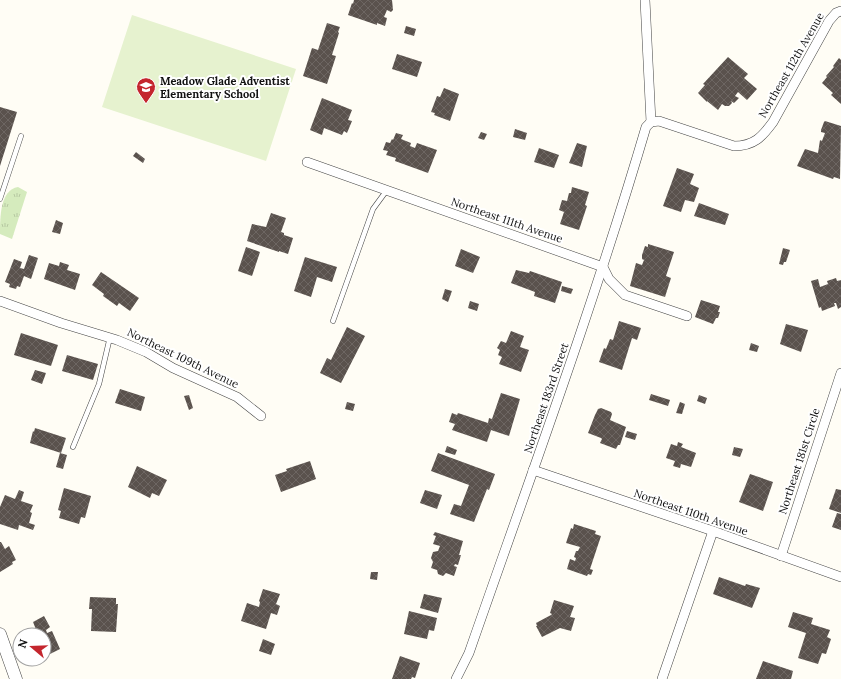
<svg xmlns="http://www.w3.org/2000/svg" width="841" height="679" font-family="Lora,serif">
<style>
.park{fill:url(#park-tufts)}
.pitch{fill:#e6f2cf}
.building{fill:url(#building-cross-hatch)}
.lines{fill:none;stroke-linecap:round;stroke-linejoin:round}
.service-casing{stroke:#444;stroke-width:5.5}
.minor-casing{stroke:#444;stroke-width:10}
.tertiary-casing{stroke:#444;stroke-width:13}
.service{stroke:#fff;stroke-width:4.5}
.minor{stroke:#fff;stroke-width:9}
.tertiary{stroke:#fff;stroke-width:12}
.labels{text-anchor:middle;dominant-baseline:central;stroke-width:4;stroke-linejoin:round;paint-order:stroke}
.street-label{font-size:11px;fill:#111;stroke:#fff}
.poi-label{font-size:11px;font-weight:bold;fill:#111;stroke:#fff;text-anchor:start}
</style>
<defs>
<pattern id="park-tufts" width="24" height="20" patternUnits="userSpaceOnUse"><rect width="24" height="20" fill="#d5ebbd"/><path d="M3 7l-1-3M5 7V3M7 7l1-3M15 17l-1-3M17 17v-4M19 17l1-3" fill="none" stroke="#b6c8a1"/></pattern>
<pattern id="building-cross-hatch" width="8" height="8" patternUnits="userSpaceOnUse"><rect width="8" height="8" fill="#5a524d"/><path d="M0 0l8 8M0 8l8-8" fill="none" stroke="#6d6662"/></pattern>
</defs>
<rect width="100%" height="100%" fill="#fffdf5"/>
<!-- park -->
<path class="park" d="M18 187 27 192 12 239 0 234C0 217 0 190 18 187Z"/>
<!-- pitch -->
<path class="pitch" d="M132 15 296 69 266 161 102 107Z"/>
<!-- building -->
<g class="building">
<path d="M354 0H392L393 10 391 12 387 10 384 17 387 18 385 26 377 23V25L348 15 352 3 353 4Z"/>
<path d="M327 23 340 27 338 32 339 33 332 55 336 56 327 84 303 76 312 48 318 50Z"/>
<path d="M406 26 416 29 414 36 404 33Z"/>
<path d="M397 54 422 62 417 77 392 69Z"/>
<path d="M728 57 748 74 744 78 757 89 747 100 738 92 735 96 739 98 734 103 731 101 732 103 729 106H725L722 104 718 110 707 101V102L698 93 705 85 703 84Z"/>
<path d="M839 58 841 60V104L831 95 833 93 822 83 827 77 826 76 834 67 833 66Z"/>
<path d="M444 88 459 94 450 121 434 115 435 113 431 112 437 96 440 97Z"/>
<path d="M322 98 352 110 348 120 352 121 347 133 344 131 342 135 324 128 322 135 310 130Z"/>
<path d="M0 107 17 112 0 166Z"/>
<path d="M825 121 841 126 840 179 834 177 833 179 797 166 805 149 818 153 820 140 822 141 825 133 821 132V130L824 122Z"/>
<path d="M515 129 527 133 525 140 513 137Z"/>
<path d="M481 132 487 134 484 140 478 138Z"/>
<path d="M396 133 403 135 401 139 411 143 410 146 415 148 417 143 437 150 428 173 395 161 396 158 386 155 388 151 383 150 386 142 390 143 392 139 393 140Z"/>
<path d="M577 143 587 146 582 167 569 163Z"/>
<path d="M539 148 559 155 554 168 534 162Z"/>
<path d="M136 152 145 159 143 163 133 156Z"/>
<path d="M677 168 694 174 690 184 699 188 694 202 685 200 681 212 663 206Z"/>
<path d="M572 187 589 192 585 205 587 206 579 230 560 224 564 212 559 210 562 200 567 201 569 193H571Z"/>
<path d="M699 203 729 214 725 225 694 216Z"/>
<path d="M271 213 286 218 281 232 284 233V235L293 238 288 254 279 251V252L247 241 252 224 266 227Z"/>
<path d="M56 220 63 223 60 234 52 232Z"/>
<path d="M648 244 674 252 666 276 671 278 665 297 630 286 636 263 642 265 644 260 642 259V255L645 246 648 247Z"/>
<path d="M246 247 260 252 252 276 238 271Z"/>
<path d="M783 248 790 250 786 262H784L783 265 779 264Z"/>
<path d="M461 249 480 257 473 273 455 266Z"/>
<path d="M29 255 38 258 31 279 24 276 20 287 17 286 16 289 9 287 10 284 5 282 14 259 22 262 20 268 24 269Z"/>
<path d="M305 257 337 267 332 282 317 277 311 297 294 291Z"/>
<path d="M60 262 69 265 67 270 80 274 75 290 44 279 49 263 59 266Z"/>
<path d="M516 270 529 273 530 271 562 282 555 303 534 296 535 292 511 283Z"/>
<path d="M101 272 139 298 130 311 119 303 117 306 103 296 104 294 92 285Z"/>
<path d="M836 278 837 281 841 280V307L838 309 836 303H834L835 306 822 311 821 307 819 308 811 281 818 279 820 287 828 284 827 281Z"/>
<path d="M562 286 573 289 571 294 561 291Z"/>
<path d="M445 289 452 291 448 302 442 299Z"/>
<path d="M701 300 720 306 718 312H720L718 318H716L713 324 695 317Z"/>
<path d="M470 301 479 304 477 311 468 308Z"/>
<path d="M619 321 641 328 637 340 632 338 622 370 599 362 604 348 606 349 610 339 613 340Z"/>
<path d="M786 324 808 330 801 352 780 344Z"/>
<path d="M347 327 365 336 341 383 320 373 327 358 331 360Z"/>
<path d="M511 331 524 336 520 347 529 350 521 372 499 364 502 357 498 355 500 350 497 348 501 341 506 343Z"/>
<path d="M21 333 58 345 51 366 14 355Z"/>
<path d="M751 343 759 346 757 352 749 350Z"/>
<path d="M67 355 98 364 93 380 62 371Z"/>
<path d="M35 370 46 373 42 384 31 380Z"/>
<path d="M120 389 145 397 141 411 115 403Z"/>
<path d="M501 393 520 399 509 436 491 430 487 442 452 430 455 424 449 422 452 413 457 415 458 413 488 423 489 418 492 419Z"/>
<path d="M651 394 670 400 668 406 649 400Z"/>
<path d="M189 395 193 408 189 410 184 396Z"/>
<path d="M699 395 707 398 705 404 697 401Z"/>
<path d="M347 402 355 404 353 411 345 409Z"/>
<path d="M680 402 685 404 682 414 676 413Z"/>
<path d="M601 408 611 412 612 414 610 420 626 427 620 445H618L616 449 600 443 602 439 601 438 588 433 595 415 598 409Z"/>
<path d="M35 428 66 438 61 453 30 443 33 431 34 432Z"/>
<path d="M627 431 637 434 635 440 625 437Z"/>
<path d="M678 442 683 444 681 447 696 453 691 467 681 464 680 468 673 466 675 461 666 458 671 444 677 446Z"/>
<path d="M447 446 457 450 455 455 445 452Z"/>
<path d="M734 447 743 449 740 457 732 455Z"/>
<path d="M60 453 67 455 63 469 56 467Z"/>
<path d="M438 453 495 474 489 490 487 489 474 522 450 514 454 504 461 506 469 485 431 471Z"/>
<path d="M310 461 316 479 281 492 275 475 287 471 286 469Z"/>
<path d="M137 466 167 480 159 496 152 493 150 498 128 487Z"/>
<path d="M750 474 773 482 763 511 739 502Z"/>
<path d="M64 488 91 496 85 518 81 517 79 524 59 518 61 511 58 510Z"/>
<path d="M836 489 841 490V513L829 509Z"/>
<path d="M19 490 24 492 21 501 33 505 30 512 32 513 29 523 35 525 33 530 19 525 18 530 0 524V507L5 495 15 499Z"/>
<path d="M425 490 442 495 437 509 420 503Z"/>
<path d="M837 513 841 514V530L832 527Z"/>
<path d="M574 524 596 531 595 534 601 536 590 569 593 570 591 575 588 574 587 576 567 569 570 559 575 561 576 558 574 557 576 551H578L580 547 566 543 571 528 573 529Z"/>
<path d="M435 532 463 541 459 555H461L458 565 455 564 454 566 457 567 454 576 446 573 443 576 438 574 437 570 431 568 433 562 431 558 433 552 438 551 440 546 433 544 436 536 433 535Z"/>
<path d="M0 542H1L5 549 9 546 16 560 12 562 13 564 0 572Z"/>
<path d="M371 572H378L377 580 370 579Z"/>
<path d="M719 577 745 586 746 584 760 588 752 608 713 594Z"/>
<path d="M263 589 280 594 276 604 280 606 277 615 271 613 266 629 241 621 247 603 259 607 260 602 259 601Z"/>
<path d="M424 594 442 598 438 613 420 608Z"/>
<path d="M90 597 116 598V604H118L116 632 91 631 92 609H89Z"/>
<path d="M554 600 574 606 570 617 575 618 571 631 560 628 542 637 536 626H537L536 623 551 615 552 614 550 613Z"/>
<path d="M409 611 437 618 434 631 429 630 427 639 404 634Z"/>
<path d="M793 612 813 618 811 624 830 630 827 637 831 639 826 654 822 653 818 664 798 658 806 633 788 627Z"/>
<path d="M44 616 50 627 46 630 47 633 52 631 60 649 44 657V635H31L37 632 33 622Z"/>
<path d="M263 639 275 644 271 655 259 651Z"/>
<path d="M400 656 420 663 415 678 412 677 411 679H392Z"/>
<path d="M763 661 793 671 791 679H756Z"/>
</g>
<g class="lines">
<!-- service casing -->
<g class="service-casing">
<g id="service">
<path d="M0 199 21 136"/>
<path d="M333 321 373 209 387 190"/>
<path d="M73 447 99 384 110 337"/>
</g>
</g>
<!-- minor casing -->
<g class="minor-casing">
<g id="minor">
<path d="M645 0 651 122"/>
<path d="M651 122 659 121 734 146C754 146 762 137 773 122L829 21 836 13 841 11"/>
<path d="M307 162 603 267 609 279 625 295 687 316"/>
<path d="M0 301 61 323 117 340 146 352 173 368 237 397 261 416"/>
<path d="M533 470 713 531 841 577"/>
<path d="M781 556 841 373"/>
<path d="M456 679 469 653C530 478 594 304 646 127L651 122"/>
<path d="M662 679 713 531"/>
</g>
</g>
<!-- tertiary casing -->
<g class="tertiary-casing">
<path id="tertiary" d="M0 634 16 679"/>
</g>
<!-- service -->
<use href="#service" class="service"/>
<!-- minor -->
<use href="#minor" class="minor"/>
<!-- tertiary -->
<use href="#tertiary" class="tertiary"/>
</g>
<!-- icons -->
<defs>
<g id="school-pin" transform="scale(1)"><path d="M0 17L-7.5 6A9.5 9.5 0 1 1 7.5 6Z" fill="#c4262e" stroke="#fff"/><path d="M0-5L7-2L0 1L-7-2ZM-4 1L0 2.5L4 1V4Q0 6-4 4Z" fill="#fff"/></g>
</defs>
<g fill-rule="evenodd">
<use href="#school-pin" x="146" y="87"/>
</g>
<g class="labels">
<!-- street labels -->
<g class="street-label">
<text transform="translate(791 65) rotate(-60)">Northeast 112th Avenue</text>
<text transform="translate(507 220) rotate(19)">Northeast 111th Avenue</text>
<text transform="translate(183 358) rotate(26)">Northeast 109th Avenue</text>
<text transform="translate(546 398) rotate(-71)">Northeast 183rd Street</text>
<text transform="translate(799 461) rotate(-72)">Northeast 181st Circle</text>
<text transform="translate(691 512) rotate(19)">Northeast 110th Avenue</text>
</g>
<!-- poi labels -->
<g class="poi-label">
<text x="160" y="81">Meadow Glade Adventist<tspan x="160" dy="13">Elementary School</tspan></text>
</g>
</g>
<!-- north arrow -->
<g transform="translate(32 647) rotate(289)"><circle r="19" fill="#ffffff" stroke="#a0a0a0"/>
<path d="M0-3L7 15L0 10L-7 15Z" fill="#c4262e"/>
<text y="-6" font-size="11" font-weight="bold" text-anchor="middle" fill="#111111">N</text>
</g>
</svg>
